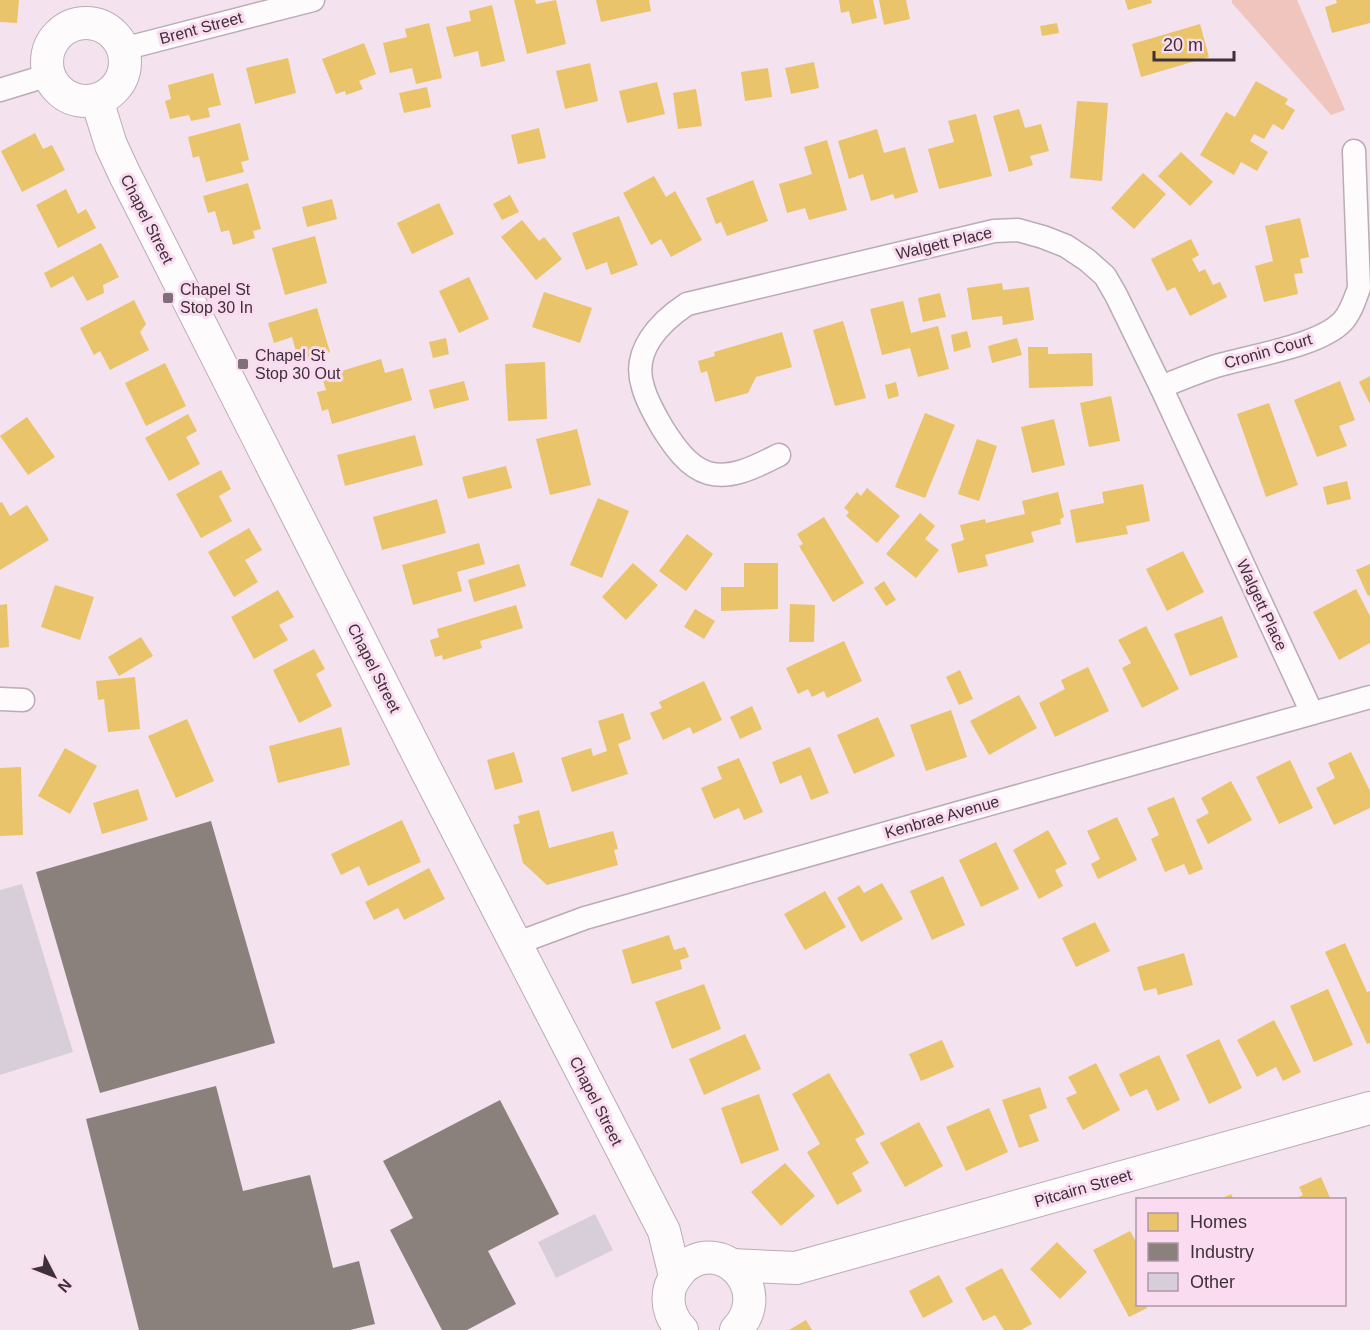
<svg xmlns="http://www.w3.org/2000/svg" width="1370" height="1330" font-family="Arial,sans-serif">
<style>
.green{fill:#f0c5be}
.homes{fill:#e9c46a}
.industry{fill:#8a817c}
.building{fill:#d8ced9}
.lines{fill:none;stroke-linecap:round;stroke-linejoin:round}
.street-casing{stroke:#baacb5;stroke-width:25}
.secondary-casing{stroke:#baacb5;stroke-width:34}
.street{stroke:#fdfbfc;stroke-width:22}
.secondary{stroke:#fdfbfc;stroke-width:32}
.poi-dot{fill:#7e6f78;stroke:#fbdbf0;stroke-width:2}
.labels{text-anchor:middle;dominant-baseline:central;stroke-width:6;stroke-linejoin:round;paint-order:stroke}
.street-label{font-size:16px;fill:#3e3139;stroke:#fbdbf0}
.poi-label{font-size:16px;fill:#3e3139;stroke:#fbdbf0;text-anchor:start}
</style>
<rect width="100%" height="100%" fill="#f4e2ee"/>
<!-- green -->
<path class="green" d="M1232 0H1297L1345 110 1331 115 1232 3Z"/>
<!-- homes -->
<g class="homes">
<path d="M0 0H19L17 23 0 22Z"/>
<path d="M514 0H535L536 4 556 0 566 44 527 54Z"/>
<path d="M596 0H649L651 11 601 22Z"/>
<path d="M839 0H873L877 18 852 24 849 11 841 13Z"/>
<path d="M879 0H906L910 19 884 25Z"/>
<path d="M1125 0H1151L1152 3 1128 10Z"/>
<path d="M1336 0H1370V23L1332 33 1325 7 1337 3Z"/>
<path d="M492 5 505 61 481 67 478 51 454 57 446 27 471 21 469 11Z"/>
<path d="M429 23 442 78 416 84 412 68 390 73 383 43 407 37 405 29Z"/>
<path d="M1057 23 1059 33 1042 36 1040 26Z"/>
<path d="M1200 24 1209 57 1141 77 1132 44Z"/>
<path d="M364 43 376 74 359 81 363 89 346 95 345 91 336 94 322 59Z"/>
<path d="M288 58 296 93 255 104 246 68Z"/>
<path d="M814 62 819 88 791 94 785 68Z"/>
<path d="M590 63 598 101 565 109 556 71Z"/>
<path d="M768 68 772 97 745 101 741 72Z"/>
<path d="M213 73 221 105 208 108 210 117 191 121 189 115 170 119 165 101 171 99 168 85Z"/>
<path d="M1256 81 1288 99 1285 104 1295 110 1283 130 1273 124 1264 139 1254 134 1250 141 1268 152 1257 171 1241 162 1234 175 1200 155 1226 112 1235 117Z"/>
<path d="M657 82 665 114 627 123 619 91Z"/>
<path d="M427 87 431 107 404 113 399 93Z"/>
<path d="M696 89 702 126 678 129 673 93Z"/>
<path d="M1077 101 1108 103 1102 181 1070 178Z"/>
<path d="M1019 109 1025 128 1041 124 1049 151 1030 156 1033 165 1009 172 993 116Z"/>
<path d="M976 114 992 176 939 189 928 149 954 142 948 121Z"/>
<path d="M240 123 249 160 241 162 244 172 206 182 199 156 193 158 188 137Z"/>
<path d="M539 128 546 158 518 164 511 135Z"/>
<path d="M877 129 884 153 905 147 918 192 895 199 893 194 871 201 863 174 849 179 838 141Z"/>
<path d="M35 133 43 149 52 145 65 170 22 192 1 151Z"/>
<path d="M827 140 847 210 809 220 805 208 787 213 779 184 812 174 804 147Z"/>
<path d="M1181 152 1213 182 1190 206 1158 176Z"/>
<path d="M1143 173 1166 194 1134 229 1111 208Z"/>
<path d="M654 176 666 197 675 191 702 240 671 257 661 239 651 245 623 193Z"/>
<path d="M753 180 768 221 727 236 721 222 716 224 706 198Z"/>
<path d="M248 183 261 229 253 231 255 238 233 245 229 230 221 232 215 211 208 213 203 196Z"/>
<path d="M66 189 78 214 86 209 96 228 58 248 36 205Z"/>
<path d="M510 195 519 212 502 220 493 204Z"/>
<path d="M332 199 337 219 307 227 302 207Z"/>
<path d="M439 203 454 234 412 254 397 223Z"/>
<path d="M619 216 638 265 611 275 607 262 586 270 572 233Z"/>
<path d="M1300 218 1309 257 1300 259 1303 273 1294 274 1298 294 1264 302 1255 266 1273 261 1265 226Z"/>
<path d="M522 220 539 241 544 237 562 259 536 280 501 237Z"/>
<path d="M315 236 327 283 285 295 272 248Z"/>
<path d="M1191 239 1199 255 1192 259 1199 272 1205 269 1213 285 1220 282 1227 297 1190 316 1175 287 1167 291 1151 259Z"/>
<path d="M101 243 119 277 103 285 104 293 87 301 73 276 51 288 44 273Z"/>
<path d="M469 277 489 319 459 333 439 291Z"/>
<path d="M1002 283 1003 290 1029 287 1034 320 1003 325 1002 316 972 320 967 288Z"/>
<path d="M544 292 592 308 580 343 532 327Z"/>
<path d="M940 293 946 317 923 322 918 298Z"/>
<path d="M134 300 146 324 140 332 149 350 110 370 100 351 94 355 80 328Z"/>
<path d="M903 301 911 333 938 326 949 369 918 377 910 348 882 355 870 309Z"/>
<path d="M317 308 330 352 299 362 292 337 274 343 268 323Z"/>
<path d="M843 321 866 398 835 406 813 330Z"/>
<path d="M967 331 971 347 954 352 951 335Z"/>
<path d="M782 332 792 367 756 377 748 393 715 402 707 371 701 373 698 361 715 356 714 352Z"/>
<path d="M446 338 449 354 433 358 429 342Z"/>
<path d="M1017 338 1022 355 992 363 988 346Z"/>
<path d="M1028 347H1048V354L1092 353 1093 386 1029 388Z"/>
<path d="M381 359 385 373 403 368 412 400 332 424 328 409 322 411 317 392 326 390 322 377Z"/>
<path d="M545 362 547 419 508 421 505 364Z"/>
<path d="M165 363 186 406 146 426 125 383Z"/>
<path d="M1370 376V404L1359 382Z"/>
<path d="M464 381 469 400 434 409 429 390Z"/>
<path d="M1340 381 1355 420 1339 426 1347 446 1317 457 1294 400Z"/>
<path d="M896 382 899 396 888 399 885 385Z"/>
<path d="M1111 396 1120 441 1089 447 1080 403Z"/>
<path d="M1269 403 1298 485 1266 497 1237 414Z"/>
<path d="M925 413 955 425 925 498 895 487Z"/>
<path d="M188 414 197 431 186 437 200 464 169 481 145 438Z"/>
<path d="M27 417 55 457 28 475 0 436Z"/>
<path d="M1054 419 1065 465 1032 473 1021 427Z"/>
<path d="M577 429 591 485 550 495 536 439Z"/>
<path d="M415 435 423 465 345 486 337 455Z"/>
<path d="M977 439 997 446 979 501 958 494Z"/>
<path d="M506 466 512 488 468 499 462 477Z"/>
<path d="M221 470 231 489 219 496 232 521 201 538 176 494Z"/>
<path d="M1347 481 1351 499 1327 505 1323 487Z"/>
<path d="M1143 484 1150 521 1126 526 1128 534 1076 543 1070 510 1104 503 1102 492Z"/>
<path d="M867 488 900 516 877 543 846 516 849 512 844 508 857 492 861 496Z"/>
<path d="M1058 492 1064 517 1060 519 1061 524 1031 532 1034 542 985 555 988 566 958 573 951 544 964 540 960 525 985 519 986 523 1025 514 1022 501Z"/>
<path d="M598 498 629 511 602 578 570 565Z"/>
<path d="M437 499 446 533 382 550 373 517Z"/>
<path d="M2 502 10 516 27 505 49 540 0 570V503Z"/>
<path d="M920 513 935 526 925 539 939 550 916 578 886 554Z"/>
<path d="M824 517 864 583 833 602 799 546 803 544 797 534Z"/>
<path d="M249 528 262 550 245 560 258 582 234 597 208 552Z"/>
<path d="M687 534 713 554 686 591 659 571Z"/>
<path d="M479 543 485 564 457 572 462 591 413 605 402 565Z"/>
<path d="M1183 551 1204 592 1167 611 1146 569Z"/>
<path d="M633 563 658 585 626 620 602 597Z"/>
<path d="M744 563H778V609L721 611V587H744Z"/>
<path d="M519 564 526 586 474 602 468 580Z"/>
<path d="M1370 564V595L1368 596 1356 570Z"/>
<path d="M884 581 896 600 886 606 874 588Z"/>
<path d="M55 585 94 597 80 640 41 627Z"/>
<path d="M1356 589 1370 616V643L1339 660 1313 612Z"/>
<path d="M278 590 294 617 279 625 288 640 254 659 231 617Z"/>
<path d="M7 604 9 647 0 648V605Z"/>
<path d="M790 604 815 605 814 642H789Z"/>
<path d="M516 605 523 628 480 641 482 648 443 660 442 655 435 657 430 640 439 637 437 629Z"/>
<path d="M695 609 715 621 704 639 684 627Z"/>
<path d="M1222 616 1238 657 1190 676 1174 634Z"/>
<path d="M1146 626 1179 689 1142 708 1122 668 1131 663 1118 640Z"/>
<path d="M141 637 153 656 119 676 108 657Z"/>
<path d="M844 641 862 681 827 698 824 691 812 697 808 689 798 694 786 668Z"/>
<path d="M314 649 325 669 316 674 332 706 299 723 273 670Z"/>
<path d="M1088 667 1109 711 1055 737 1039 703 1065 689 1061 680Z"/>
<path d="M960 670 973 699 959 705 946 677Z"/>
<path d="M135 677 140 729 108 732 104 699 98 700 96 681Z"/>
<path d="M704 681 722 720 693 734 690 727 663 740 650 713 662 708 659 702Z"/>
<path d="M1019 695 1037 728 989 755 970 721Z"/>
<path d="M752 706 762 729 740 739 730 717Z"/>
<path d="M951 710 967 757 926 771 910 725Z"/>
<path d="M623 713 631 739 618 744 628 774 572 792 561 758 591 748 593 756 607 751 598 721Z"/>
<path d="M878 717 895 756 854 774 837 735Z"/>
<path d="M187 719 214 781 176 798 148 736Z"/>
<path d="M341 727 350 765 278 783 269 746Z"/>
<path d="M810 747 829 793 811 800 801 775 780 784 772 762Z"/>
<path d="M65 748 97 766 70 814 38 796Z"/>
<path d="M514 752 523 782 495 790 487 760Z"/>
<path d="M1351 752 1370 791V808L1334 825 1316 788 1335 778 1328 763Z"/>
<path d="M739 758 763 812 744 820 739 808 714 819 701 788 722 779 717 767Z"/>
<path d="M1290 760 1313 808 1279 824 1256 777Z"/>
<path d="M21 767 23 835 0 836V768Z"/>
<path d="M1231 781 1252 820 1208 844 1196 820 1209 813 1201 798Z"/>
<path d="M138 789 148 820 102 834 93 803Z"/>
<path d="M1174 797 1203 869 1189 875 1184 864 1165 872 1151 839 1159 835 1147 808Z"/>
<path d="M539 810 549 848 613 831 618 849 614 850 618 865 547 885 523 863 513 825 520 823 518 816Z"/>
<path d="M1117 817 1137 860 1098 879 1091 864 1100 859 1087 831Z"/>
<path d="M402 820 421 862 368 886 359 866 341 875 331 854Z"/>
<path d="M1048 830 1067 864 1055 870 1063 886 1039 899 1013 850Z"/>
<path d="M996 842 1019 889 981 907 959 860Z"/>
<path d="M429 868 445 899 404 920 398 908 374 920 365 902Z"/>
<path d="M943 876 965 925 932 940 910 891Z"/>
<path d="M882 883 903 919 861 942 837 898 859 885 864 893Z"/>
<path d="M825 891 846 927 805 950 784 914Z"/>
<path d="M1095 922 1110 951 1076 967 1062 938Z"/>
<path d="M669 935 674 950 685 947 689 957 680 960 682 969 632 984 622 950Z"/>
<path d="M1345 943 1367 992 1370 991V1043L1367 1044 1325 952Z"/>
<path d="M1184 953 1193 985 1158 995 1156 988 1144 991 1137 967Z"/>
<path d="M704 984 721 1029 672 1049 655 1002Z"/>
<path d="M1328 989 1353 1045 1314 1062 1290 1006Z"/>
<path d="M1274 1020 1301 1072 1283 1081 1276 1067 1257 1077 1237 1040Z"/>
<path d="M745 1034 761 1069 704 1095 689 1059Z"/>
<path d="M1219 1039 1242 1088 1209 1104 1186 1055Z"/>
<path d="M942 1040 954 1067 921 1081 909 1054Z"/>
<path d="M1159 1055 1180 1100 1157 1111 1147 1089 1130 1097 1119 1074Z"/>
<path d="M1096 1063 1120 1110 1083 1130 1066 1098 1077 1093 1068 1077Z"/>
<path d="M829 1073 865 1134 855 1139 869 1163 852 1173 862 1191 837 1205 807 1152 820 1144 792 1094Z"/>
<path d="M1040 1087 1047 1108 1029 1115 1039 1141 1019 1148 1002 1100Z"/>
<path d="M759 1094 779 1150 741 1164 721 1108Z"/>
<path d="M989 1108 1008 1152 966 1171 946 1127Z"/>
<path d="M919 1122 943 1166 905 1187 880 1143Z"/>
<path d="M785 1163 815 1196 781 1226 751 1192Z"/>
<path d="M1321 1177 1331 1200H1293L1303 1195 1299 1187Z"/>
<path d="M1231 1194 1234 1200H1219Z"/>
<path d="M1130 1231 1138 1245V1304H1146L1147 1308 1129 1317 1093 1250Z"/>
<path d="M1057 1242 1087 1272 1060 1299 1030 1269Z"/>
<path d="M1002 1268 1032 1324 1021 1330H1004L995 1315 983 1321 965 1288Z"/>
<path d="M939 1275 953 1302 923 1318 909 1291Z"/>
<path d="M806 1320 812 1330H789Z"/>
</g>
<!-- industry -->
<g class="industry">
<path d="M211 821 275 1043 100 1093 36 872Z"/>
<path d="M216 1086 243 1191 310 1175 333 1268 359 1261 375 1324 350 1330H139L86 1119Z"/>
<path d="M500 1100 559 1214 488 1251 516 1304 467 1330H442L390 1230 413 1218 383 1161Z"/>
</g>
<!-- building -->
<g class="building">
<path d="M22 884 73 1052 0 1075V890Z"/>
<path d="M595 1214 613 1250 556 1278 538 1242Z"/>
</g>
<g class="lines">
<!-- street casing -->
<g class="street-casing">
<g id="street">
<path d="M123 49 313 0"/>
<path d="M0 90 49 75"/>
<path d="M1161 387C1178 380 1196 373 1213 367 1247 356 1319 347 1343 321 1351 312 1355 299 1359 288L1354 151"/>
<path d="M779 455C758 465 733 480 708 473 688 467 674 446 663 429 655 415 647 402 643 387 631 351 660 322 687 304L994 231 1018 230 1043 237 1066 246 1087 260 1105 276 1116 295 1161 387 1312 713"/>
<path d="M0 699 23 700"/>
<path d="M515 944 585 918 1370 697"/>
</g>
</g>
<!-- secondary casing -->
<g class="secondary-casing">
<g id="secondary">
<circle cx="86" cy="62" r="39"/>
<path d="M97 100 111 145 125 175 425 768 664 1231 675 1276"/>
<path d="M732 1265 796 1268 1370 1108"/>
<path d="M682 1330C672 1320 667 1307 669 1293 670 1283 676 1276 682 1269 720 1233 775 1289 736 1330"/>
</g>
</g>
<!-- street -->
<use href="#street" class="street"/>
<!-- secondary -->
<use href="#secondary" class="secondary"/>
</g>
<!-- markers -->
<g class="poi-dot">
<rect x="162" y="292" width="12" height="12" rx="3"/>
<rect x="237" y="358" width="12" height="12" rx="3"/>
</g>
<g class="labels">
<!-- street labels -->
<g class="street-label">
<text transform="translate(201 28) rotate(-15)">Brent Street</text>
<text transform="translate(147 219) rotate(63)">Chapel Street</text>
<text transform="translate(944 243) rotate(-13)">Walgett Place</text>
<text transform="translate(1268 351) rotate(-16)">Cronin Court</text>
<text transform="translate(1262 605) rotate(65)">Walgett Place</text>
<text transform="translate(374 668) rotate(63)">Chapel Street</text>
<text transform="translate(942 817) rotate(-16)">Kenbrae Avenue</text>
<text transform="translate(596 1101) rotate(63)">Chapel Street</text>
<text transform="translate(1083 1188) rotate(-16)">Pitcairn Street</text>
</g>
<!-- poi labels -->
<g class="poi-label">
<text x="180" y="289">Chapel St<tspan x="180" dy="18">Stop 30 In</tspan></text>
<text x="255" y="355">Chapel St<tspan x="255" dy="18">Stop 30 Out</tspan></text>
</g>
</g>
<!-- legend -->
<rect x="1136" y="1198" width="210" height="108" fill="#fbdbf0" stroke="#af97a7" stroke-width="1.5"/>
<rect x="1148" y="1213" width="30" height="18" fill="#e9c46a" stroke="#af97a7" stroke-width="1.5"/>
<text x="1190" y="1228" font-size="18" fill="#3e3139">Homes</text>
<rect x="1148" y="1243" width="30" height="18" fill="#8a817c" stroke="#af97a7" stroke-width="1.5"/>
<text x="1190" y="1258" font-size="18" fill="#3e3139">Industry</text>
<rect x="1148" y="1273" width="30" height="18" fill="#d8ced9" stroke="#af97a7" stroke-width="1.5"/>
<text x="1190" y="1288" font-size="18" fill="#3e3139">Other</text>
<!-- north arrow -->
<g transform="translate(54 1276) rotate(132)" stroke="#fbdbf0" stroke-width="4.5" paint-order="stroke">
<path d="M0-4.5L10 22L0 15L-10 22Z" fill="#3e3139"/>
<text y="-9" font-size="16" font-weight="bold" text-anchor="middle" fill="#3e3139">N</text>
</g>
<!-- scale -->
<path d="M1154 51v9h80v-9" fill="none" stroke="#3e3139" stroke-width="3"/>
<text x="1163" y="51" font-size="18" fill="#3e3139" stroke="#fbdbf0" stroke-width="4.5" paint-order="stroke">20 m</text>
</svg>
